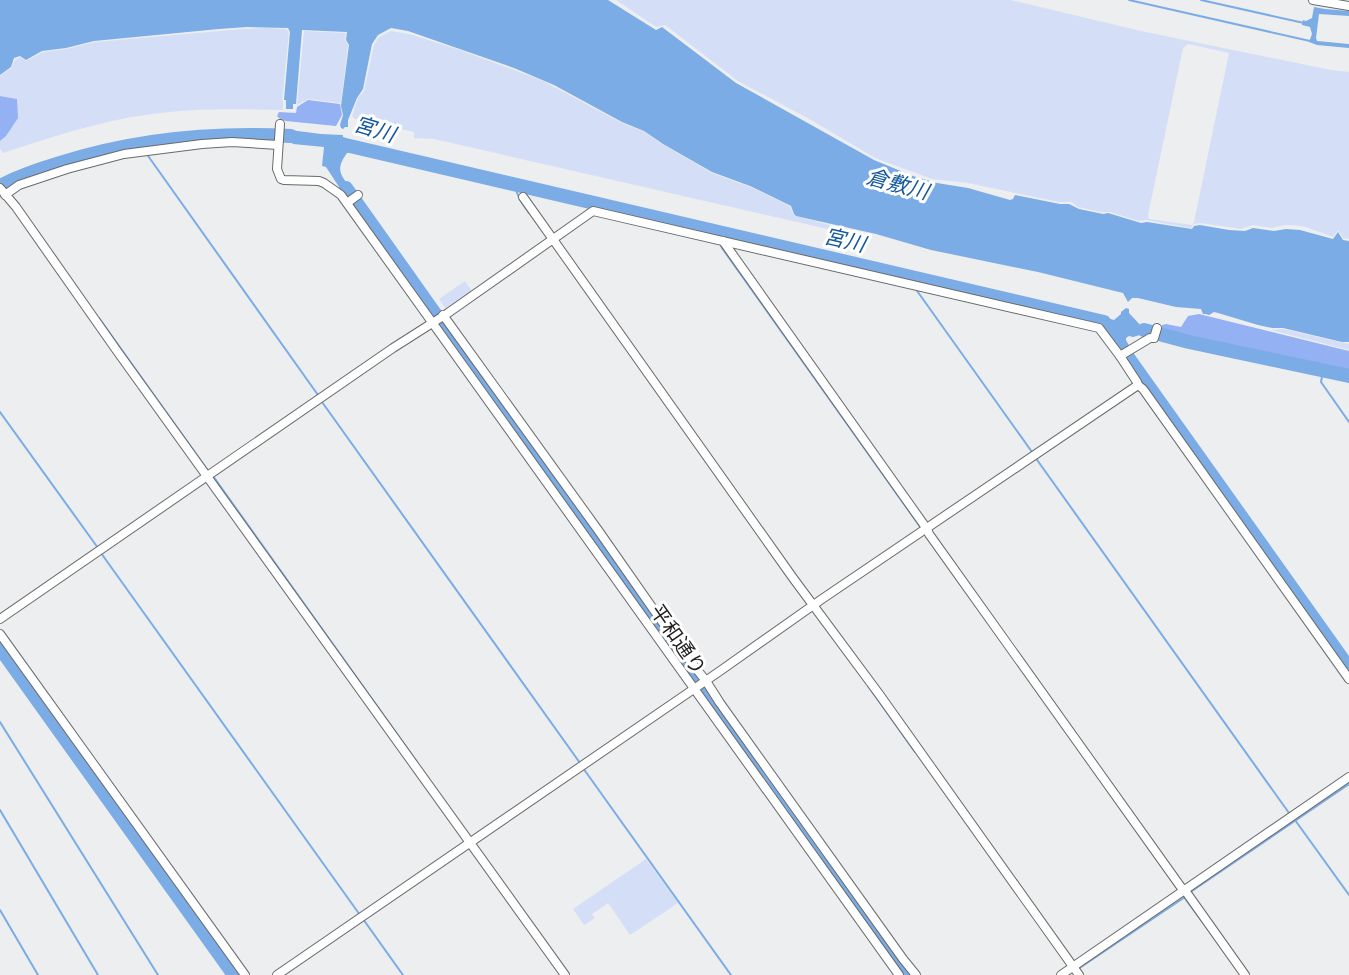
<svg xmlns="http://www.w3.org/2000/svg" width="1349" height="975" font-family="Barlow,'Noto Sans JP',sans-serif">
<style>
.green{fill:#d4dff7;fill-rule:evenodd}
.forest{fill:#94b1f3}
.water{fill:#7bace6}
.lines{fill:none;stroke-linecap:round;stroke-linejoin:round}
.stream{stroke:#7bace6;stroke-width:2}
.river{stroke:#7bace6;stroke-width:14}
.minor-casing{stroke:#696a6b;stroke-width:10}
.minor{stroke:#fff;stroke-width:8}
.labels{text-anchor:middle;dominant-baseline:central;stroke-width:6;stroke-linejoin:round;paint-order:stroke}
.street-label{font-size:20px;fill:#1e1e1e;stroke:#fff}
.water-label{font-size:21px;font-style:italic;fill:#13579d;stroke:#fff}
</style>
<rect width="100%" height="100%" fill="#edeeef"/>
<!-- green -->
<g class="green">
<path d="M616 0H1011L1141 31 1331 70 1349 72V239L1343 238 1338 230 1333 237 1306 227 1293 225H1285L1272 228 1253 225 1241 229 1200 223 1194 224 1191 228 1146 220 1139 221 1110 212H1101L1078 207 1072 202H1059L968 183 932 179 875 158 811 120 738 81 665 25 656 27ZM1188 44 1229 53 1194 222 1192 225 1149 219 1148 215 1183 48Z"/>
<path d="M267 28 286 29 289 32 282 101H283V110C237 109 191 108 145 115 96 122 49 138 3 153L0 149V141L6 136 17 99 0 96V76L11 68 15 60 21 57 26 61 43 52 66 49 95 42 242 29Z"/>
<path d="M304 31 346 33 345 40 348 45 341 103 308 99 297 105Z"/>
<path d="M391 31 409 34 454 48 541 80 622 123 643 131 662 144 712 173 750 187 782 202 790 207 793 214 796 216 837 227 854 235 434 139 414 138V132L355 119 352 116 358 98 364 91 374 45 379 37Z"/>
<path d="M465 281 473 293 447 311 439 299Z"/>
<path d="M1283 329 1349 344V350L1271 330Z"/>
<path d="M646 859 678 903 630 935 608 903 592 914 595 918 584 925 573 909Z"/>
</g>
<!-- forest -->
<g class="forest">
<path d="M0 96 17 99 18 118 6 136 0 141Z"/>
<path d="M308 100 340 104 342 115 336 126 286 121 281 120 277 116 279 112 296 113 297 107Z"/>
<path d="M1199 314 1349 351V370L1182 336 1161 329 1162 325 1166 324 1181 327 1188 316Z"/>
</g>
<!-- water -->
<g class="water">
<path d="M0 0H608L656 30 662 27 736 83 874 160 913 176 937 183 968 188 1010 200 1013 199 1015 195 1060 204H1069L1079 209 1103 214 1108 213 1141 223 1147 222 1192 229 1194 226 1200 225 1229 230 1245 231 1253 228 1274 231 1286 229 1300 230 1333 239 1338 232 1343 240 1349 241V342H1342L1283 328H1272L1258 325 1218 313 1214 312 1209 315 1206 314H1203L1201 309 1176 307 1138 298H1132L1128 302 1123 293 1038 272 931 250 876 234 796 216 794 214 791 206 783 202 750 186 712 172 663 144 644 131 622 122 554 85 514 68 408 31 391 28 378 35 372 44 363 89 357 98 348 120V127H345L343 129 341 128 340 125 343 115 341 106 349 45 346 40 347 32 302 30 296 104H293V109H286V100H284L290 32 288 28 247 27 219 29 94 41 66 48 42 51 26 60 20 56 14 58 11 67 0 75Z"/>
<path d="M1314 7 1325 9 1349 11V16L1319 14 1316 38 1317 41 1349 44V48L1317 45 1309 42 1312 34 1310 27 1302 25 1303 20 1306 21 1312 18Z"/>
<path d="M282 129 321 134 343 135V137L354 142 353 152 347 153C333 172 343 177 355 193L347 199 326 167 322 166 324 147 293 144 290 141 282 140Z"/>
<path d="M1126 308 1129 309V313L1142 327 1154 329 1153 333 1147 337 1140 335 1133 337 1129 336 1126 338V349L1120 352 1087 322 1090 313 1114 320 1121 314V312Z"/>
</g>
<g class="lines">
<!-- stream -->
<g class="stream">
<path d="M1129 0 1310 41"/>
<path d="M1201 0 1304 23"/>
<path d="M146 153 318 395"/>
<path d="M515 184C516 196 523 204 529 213"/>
<path d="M720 243 722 248 921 528"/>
<path d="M915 288 1032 452"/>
<path d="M99 318 209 472"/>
<path d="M1323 371 1321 382 1349 422"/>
<path d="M322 402 580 763"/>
<path d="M0 412 98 548"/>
<path d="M1035 457 1289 813"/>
<path d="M213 476 417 762"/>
<path d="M101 553 360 915"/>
<path d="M868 686 915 752"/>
<path d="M0 722 158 975"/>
<path d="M583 768 731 975"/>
<path d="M0 810 98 975"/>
<path d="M1295 820 1349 895"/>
<path d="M1189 893 1349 784"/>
<path d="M1184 897 1218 943"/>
<path d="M0 910 38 975"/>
<path d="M363 919 403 975"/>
<path d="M1078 969 1185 897"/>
</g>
<!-- river -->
<g class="river">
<path d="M337 143 1104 322"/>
<path d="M0 186C19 176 40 169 60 163 135 139 213 132 291 136"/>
<path d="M346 188 443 325 907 975"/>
<path d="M1144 330 1189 342 1349 376"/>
<path d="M1119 342 1127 356 1349 668"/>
<path d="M0 648 234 975"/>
</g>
<!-- minor casing -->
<g class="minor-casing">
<g id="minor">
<path d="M1313 0 1349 6"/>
<path d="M280 124 277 169 281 179 284 180 319 181 324 183 341 195 899 975"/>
<path d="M0 188 16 207 117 351 565 975"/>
<path d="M5 195 19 185 67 169 124 154 202 144 232 142 278 145"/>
<path d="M523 197 793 578 879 694 1079 975"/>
<path d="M347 203 358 195"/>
<path d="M723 241 927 529 929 534 1183 890"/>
<path d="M443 315 598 530 684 653 706 681 720 703 903 959 916 975"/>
<path d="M1157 328 1154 338H1150L1120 356 1137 382 1138 385 1143 389 1349 679"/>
<path d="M0 619 393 348 448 313 593 211 1099 328 1120 356"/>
<path d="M0 634 245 975"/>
<path d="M1184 889 1245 975"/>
<path d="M277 975 720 671 822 599 1138 385"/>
<path d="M1061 975 1349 777"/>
</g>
</g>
<!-- minor -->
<use href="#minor" class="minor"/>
</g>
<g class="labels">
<!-- street labels -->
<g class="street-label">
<text transform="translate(679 639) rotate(55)">平和通り</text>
</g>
<!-- water labels -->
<g class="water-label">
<text transform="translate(375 128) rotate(17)">宮川</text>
<text transform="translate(898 183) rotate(15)">倉敷川</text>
<text transform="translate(845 239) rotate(13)">宮川</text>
</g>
</g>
</svg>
